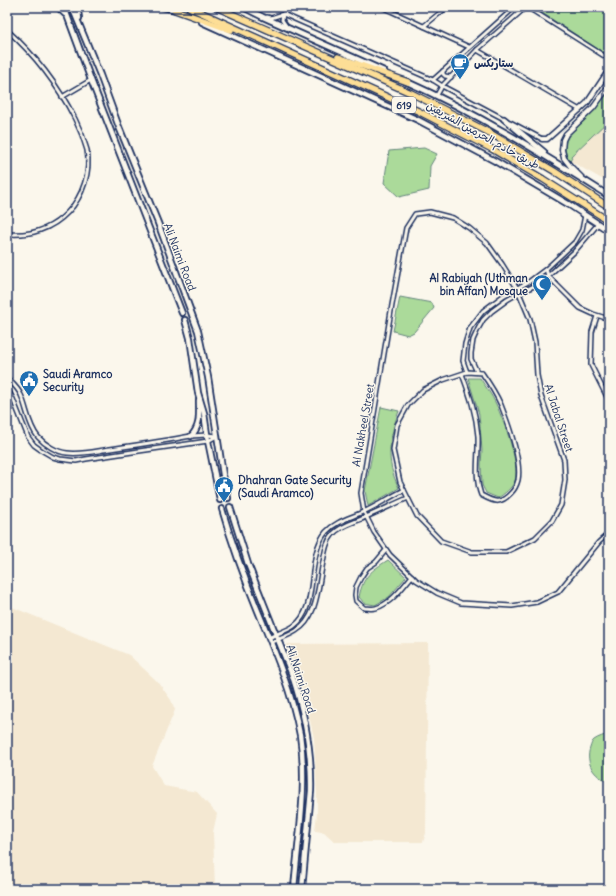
<svg xmlns="http://www.w3.org/2000/svg" width="616" height="896" font-family="Delius,'Playpen Sans Arabic',sans-serif">
<style>
.built{fill:#f4e8d2}
.green{fill:#abda9a;stroke:#63847c}
.lines{fill:none;stroke-linecap:round;stroke-linejoin:round}
.secondary-tunnel{stroke:#cecfd0;stroke-width:4.5;stroke-dasharray:4.5 2;stroke-linecap:butt}
.minor-casing{stroke:#1b2f5e;stroke-width:6}
.tertiary-casing{stroke:#1b2f5e;stroke-width:7}
.secondary-casing{stroke:#1b2f5e;stroke-width:8}
.motorway-casing{stroke:#1b2f5e;stroke-width:8}
.minor{stroke:#fbf7ec;stroke-width:3}
.tertiary{stroke:#fbf7ec;stroke-width:4}
.secondary{stroke:#fbf7ec;stroke-width:4.5}
.motorway{stroke:#fdde96;stroke-width:5.5}
.labels{text-anchor:middle;dominant-baseline:central;stroke-width:3;stroke-linejoin:round;paint-order:stroke}
.shield{fill:#fbf7ec;stroke:#5e6b89;stroke-width:1}
.shield-label{font-size:10px;font-weight:bold;fill:#1b2f5e}
.poi-label{font-size:11px;font-weight:bold;fill:#1b2f5e;stroke:#fbf7ec;text-anchor:start}
.street-label{font-size:11px;fill:#1b2f5e;stroke:#fbf7ec}
</style>
<rect width="100%" height="100%" fill="#fbf7ec"/>
<filter id="ink" filterUnits="userSpaceOnUse"><feTurbulence type="fractalNoise" baseFrequency=".025" numOctaves="2"/><feDisplacementMap in="SourceGraphic" scale="8" xChannelSelector="R" yChannelSelector="G"/><feConvolveMatrix kernelMatrix="1 2 1 2 8 2 1 2 1" color-interpolation-filters="sRGB"/></filter>
<g filter="url(#ink)">
<!-- built -->
<g class="built">
<path d="M609 120V183L570 161 572 158 571 156Z"/>
<path d="M7 605 129 655 158 682 171 700 175 710 152 766 164 786 197 792 217 814 213 832 215 889H7Z"/>
<path d="M428 643 426 833 423 842H335L324 832 315 831 317 813V795L314 738 303 690 287 644Z"/>
</g>
<!-- green -->
<g class="green">
<path d="M533 7H609V52L607 55Z"/>
<path d="M609 88V120L571 156 572 158 570 161C555 140 577 127 591 113 598 106 604 97 609 88Z"/>
<path d="M424 148 437 154 430 166 429 190 399 197 384 183 389 151Z"/>
<path d="M400 297 432 303 434 308 414 332 408 335 393 331Z"/>
<path d="M468 378H480C485 386 492 395 496 404 504 422 520 462 515 481 512 488 504 494 498 498L486 493 482 485 481 464 482 450 479 414Z"/>
<path d="M381 407 399 411C389 438 385 461 399 488L368 506 365 491Z"/>
<path d="M388 560 406 577 389 597 375 605 364 603 359 597C363 576 371 571 388 560Z"/>
<path d="M609 734V781C594 778 585 762 590 748 591 745 592 741 594 740 598 737 605 735 609 734Z"/>
</g>
<g class="lines">
<!-- secondary-tunnel -->
<path class="secondary-tunnel" d="M228 498 230 507"/>
<!-- minor casing -->
<g class="minor-casing">
<g id="minor">
<path d="M291 7 283 14 433 80 444 87 506 120"/>
<path d="M382 7 469 47"/>
<path d="M436 7 443 10"/>
<path d="M527 7 609 59"/>
<path d="M267 17 271 18 283 14 282 20 287 27"/>
<path d="M424 26 447 7"/>
<path d="M7 30C35 55 58 85 75 119 80 129 84 139 87 150 91 172 83 196 68 212 52 229 30 236 7 234"/>
<path d="M477 50 580 110"/>
<path d="M443 71V74L445 76 451 77"/>
<path d="M433 80 515 7"/>
<path d="M437 95 442 86 477 50 526 7"/>
<path d="M62 97 91 80"/>
<path d="M510 122 542 139"/>
<path d="M546 269 548 276 580 308 593 314 609 319"/>
<path d="M597 316 592 332 591 365 609 401"/>
<path d="M467 372 463 361 465 344 470 328 483 311 503 296 530 281 546 269 575 242 582 230 585 215"/>
<path d="M477 372 471 359V353L473 340 478 329 483 320 492 311 507 300 519 293 534 286 548 276 574 252 598 224"/>
<path d="M462 374C470 395 476 413 478 436 479 456 474 476 481 495 494 502 500 505 511 493 514 490 517 484 518 480 522 461 508 423 501 405 496 394 489 383 482 373L467 372 443 380 423 390 408 405 397 425 393 450 400 482 417 516 441 541 472 552H506L535 538 552 521 561 505 565 480 564 460 541 396 537 375 535 342 530 319 517 288 502 264 487 243 469 228 453 218 430 212 415 214 406 228 392 305 361 493 364 512 374 532 390 555 416 580 437 593 461 603 512 606 537 602 558 592 599 542 609 533"/>
<path d="M7 378C12 383 18 388 21 395 27 408 28 425 38 437 45 445 57 452 67 453 81 455 96 451 110 449 137 445 164 441 191 436L207 435 217 436"/>
<path d="M7 388 13 399 28 437 34 445 41 450 53 457 60 459 76 461 86 459 139 451 208 441 217 436"/>
<path d="M386 550 376 562 367 568 361 577 356 587 355 595 356 601 364 608C368 608 373 609 376 608 392 603 402 588 412 576"/>
<path d="M269 638C277 633 287 631 294 626 320 607 305 557 326 532 336 521 350 518 363 512 377 506 390 497 404 490"/>
<path d="M271 642C279 639 288 636 296 631 318 618 318 585 323 562 325 552 326 542 333 534 341 525 356 522 366 517 380 511 394 504 408 498"/>
</g>
</g>
<!-- tertiary casing -->
<g class="tertiary-casing">
<g id="tertiary">
<path d="M542 139H547L555 132 587 103 609 70"/>
<path d="M581 177 571 167 564 158 562 150 563 140 566 134 593 108 609 86"/>
</g>
</g>
<!-- secondary casing -->
<g class="secondary-casing">
<g id="secondary">
<path d="M58 7 65 14"/>
<path d="M64 7 91 80 182 313"/>
<path d="M72 7 100 75 119 127 158 223 191 312 198 331 208 377 219 448 223 475 228 498"/>
<path d="M79 7 78 11 79 18"/>
<path d="M163 7 177 10"/>
<path d="M243 7 263 17 384 71"/>
<path d="M202 22 418 120 495 161 568 204 609 231"/>
<path d="M405 81C477 113 543 154 609 196"/>
<path d="M504 119 544 152"/>
<path d="M185 320 190 338 198 393 204 413 208 441 220 500"/>
<path d="M191 436C201 426 199 414 199 400"/>
<path d="M230 507 248 564 292 675C305 714 312 750 311 791L302 889"/>
<path d="M222 509C232 544 244 577 258 611 275 652 292 692 300 735 308 786 298 838 294 889"/>
</g>
</g>
<!-- motorway casing -->
<g class="motorway-casing">
<g id="motorway">
<path d="M189 7 418 111 492 149 543 179 609 221"/>
<path d="M216 7 411 93 443 109 490 133 554 171 609 207"/>
<path d="M175 10 231 30"/>
<path d="M338 57 408 82"/>
</g>
</g>
<!-- minor -->
<use href="#minor" class="minor"/>
<!-- tertiary -->
<use href="#tertiary" class="tertiary"/>
<!-- secondary -->
<use href="#secondary" class="secondary"/>
<!-- motorway -->
<use href="#motorway" class="motorway"/>
</g>
</g>
<!-- icons -->
<defs>
<g id="cafe-pin" transform="scale(1)"><path d="M0 17L-7.5 6A9.5 9.5 0 1 1 7.5 6Z" fill="#1f6fb2" stroke="#fbf7ec"/><path d="M-5.5-4.5H6V0H3Q3 3.5 0 3.5H-2.5Q-5.5 3.5-5.5 0ZM3-3.2v2h1.7v-2ZM-6 4.5H4V6H-6Z" fill="#fff"/></g>
<g id="mosque-pin" transform="scale(1)"><path d="M0 17L-7.5 6A9.5 9.5 0 1 1 7.5 6Z" fill="#1f6fb2" stroke="#fbf7ec"/><path d="M3.5-4.9A6 6 0 1 0 3.5 4.9A5 5 0 1 1 3.5-4.9Z" fill="#fff"/></g>
<g id="civic-pin" transform="scale(1)"><path d="M0 17L-7.5 6A9.5 9.5 0 1 1 7.5 6Z" fill="#1f6fb2" stroke="#fbf7ec"/><path d="M-.6-6.5H3V-4.5H.6V-3L4-1V1h2V6H-6V1h2V-1L-.6-3ZM-1.2 2.5V6h2.4V2.5Z" fill="#fff"/></g>
</defs>
<g fill-rule="evenodd">
<use href="#cafe-pin" x="460" y="63"/>
<use href="#mosque-pin" x="542" y="284"/>
<use href="#civic-pin" x="29" y="380"/>
<use href="#civic-pin" x="224" y="486"/>
</g>
<g class="labels">
<!-- shield labels -->
<rect class="shield" x="392" y="97" width="24" height="16" rx="3"/>
<g class="shield-label">
<text x="404" y="105">619</text>
</g>
<!-- poi labels -->
<g class="poi-label">
<text x="474" y="63">ستاربكس</text>
<text x="528" y="278" text-anchor="end">Al Rabiyah (Uthman<tspan x="528" dy="13">bin Affan) Mosque</tspan></text>
<text x="43" y="374">Saudi Aramco<tspan x="43" dy="13">Security</tspan></text>
<text x="238" y="480">Dhahran Gate Security<tspan x="238" dy="13">(Saudi Aramco)</tspan></text>
</g>
<!-- street labels -->
<g class="street-label">
<text transform="translate(483 135) rotate(29)">طريق خادم الحرمين الشريفين</text>
<text transform="translate(180 257) rotate(69)">Ali Naimi Road</text>
<text transform="translate(559 418) rotate(72)">Al Jabal Street</text>
<text transform="translate(363 425) rotate(-80)">Al Nakheel Street</text>
<text transform="translate(301 679) rotate(72)">Ali Naimi Road</text>
</g>
</g>
<!-- margin -->
<rect width="616" height="896" fill="none" stroke="#fbf7ec" stroke-width="24"/>
<rect x="12" y="12" width="592" height="872" fill="none" stroke="#1b2f5e" stroke-width="1.5" filter="url(#ink)"/>
</svg>
